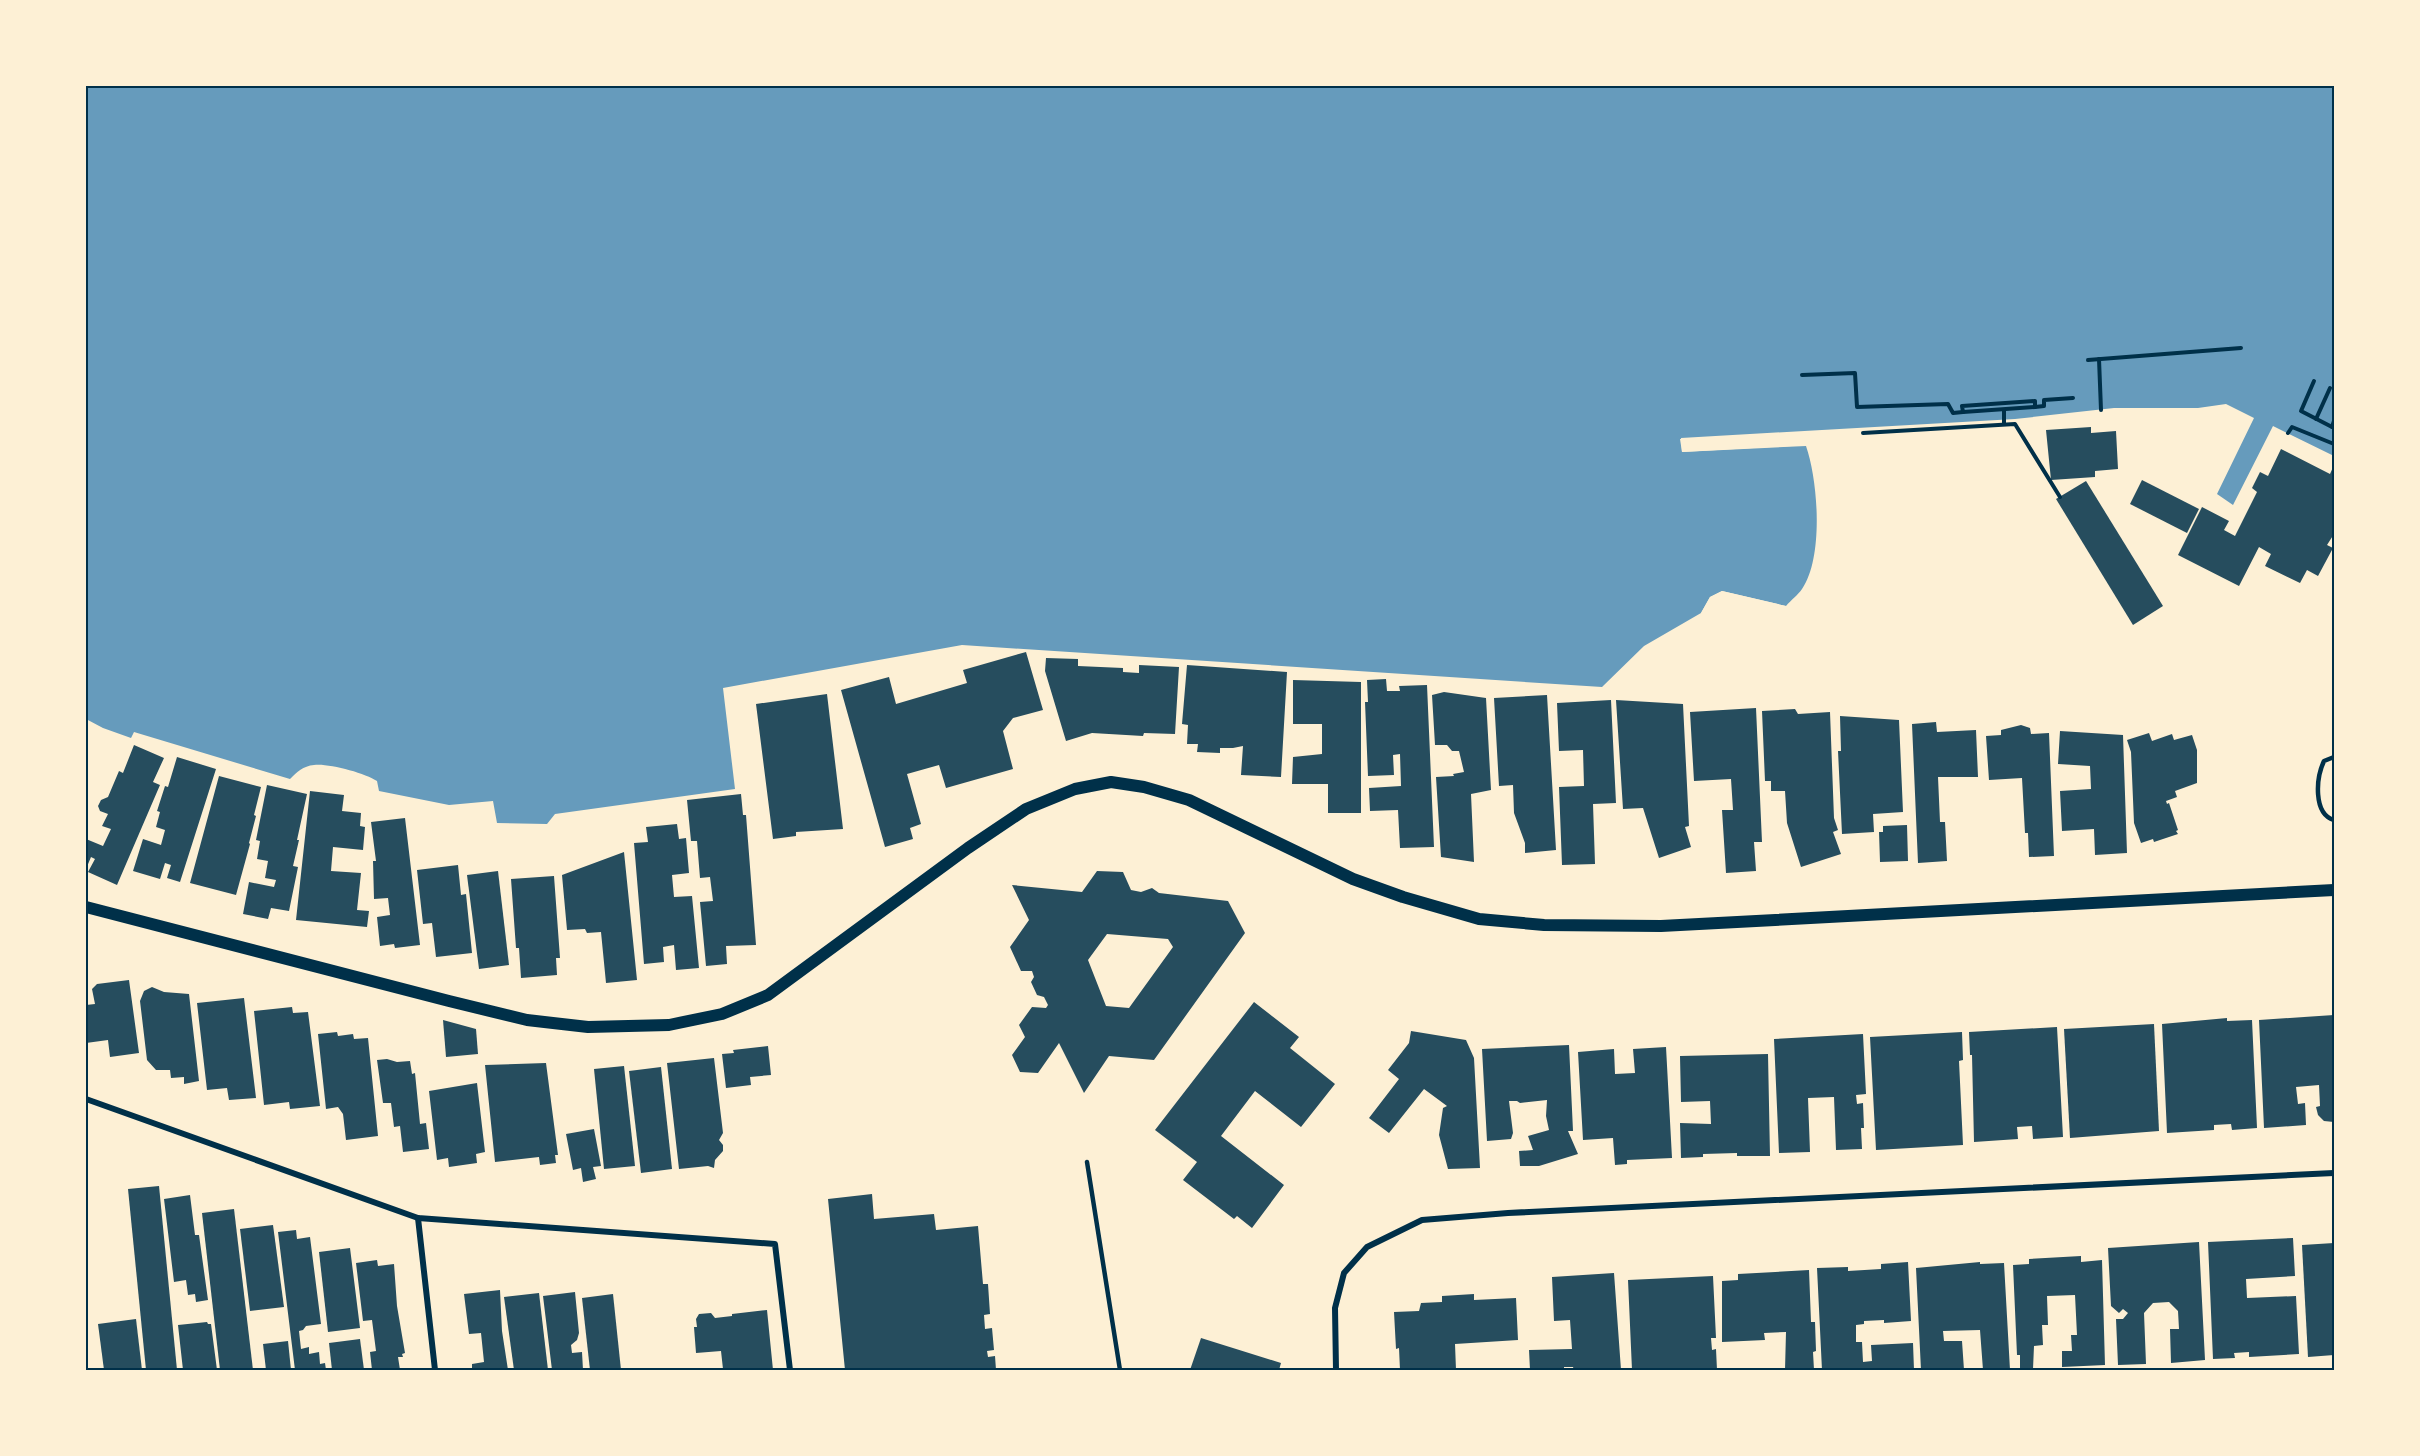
<svg xmlns="http://www.w3.org/2000/svg" width="2420" height="1456" font-family="Ubuntu,sans-serif">
<style>
.water{fill:#669bbc}
.pier{fill:#fdf0d5}
.building{fill:#264d5e;fill-rule:evenodd}
.lines{fill:none;stroke-linecap:round;stroke-linejoin:round}
.path{stroke:#003049;stroke-width:4}
.service{stroke:#003049;stroke-width:4.5}
.minor{stroke:#003049;stroke-width:6}
.secondary{stroke:#003049;stroke-width:12}
.neatline{fill:none;stroke:#003049;stroke-width:2}
</style>
<rect width="100%" height="100%" fill="#fdf0d5"/>
<!-- water -->
<path class="water" d="M86 86H2334V456L2273 426 2233 505 2217 494 2254 418 2226 404 2198 408H2114L2015 419 1681 438 1682 452 1806 446C1818 480 1824 557 1802 589 1798 595 1791 600 1786 606L1722 591 1710 597 1701 613 1644 646 1602 687 962 645 723 688 735 789 555 814 547 824 497 823 493 801 449 805 379 791 377 781C365 773 328 763 314 765 303 766 297 772 290 779L134 732 131 738 103 728 86 719Z"/>
<!-- pier -->
<g class="pier">
<path d="M1831 433 1684 441V449L1806 443 1809 445 1682 452 1680 439Z"/>
<path d="M1722 591 1786 606 1789 607 1785 609 1722 594 1712 599 1704 614 1701 613 1710 597Z"/>
</g>
<!-- building -->
<g class="building">
<path d="M2091 427V433L2116 431 2118 469 2095 471V477L2051 480 2046 430Z"/>
<path d="M2281 449 2330 474 2334 465V534L2327 545 2333 548 2318 576 2307 570 2300 583 2265 566 2271 554 2259 547 2239 586 2178 555 2202 507 2229 521 2224 530 2235 536 2257 492 2252 488 2260 472 2268 476Z"/>
<path d="M2142 480 2199 509 2187 533 2130 504Z"/>
<path d="M2086 481 2163 606 2133 625 2056 499Z"/>
<path d="M1026 652 1043 710 1013 718 1003 731 1013 769 946 788 939 765 907 774 921 824 910 828 913 839 885 847 841 690 889 677 896 704 967 683 963 670Z"/>
<path d="M1046 658 1078 659V666L1123 668V672L1139 673V665L1179 667 1175 734 1144 733 1143 736 1092 733 1066 741 1045 671Z"/>
<path d="M1187 665 1287 672 1281 777 1241 775 1243 746 1233 748H1220V753L1197 752 1198 744H1187L1188 725 1182 724Z"/>
<path d="M1386 679 1387 691H1400L1399 686 1427 685 1434 847 1400 848 1398 810 1370 811 1369 788 1401 786 1400 754 1393 755 1394 775 1368 776 1365 702H1368L1367 680Z"/>
<path d="M1293 680 1361 682V813H1328V784H1292L1293 757 1322 754V724H1293Z"/>
<path d="M1444 692 1486 698 1491 790 1471 794 1474 862 1441 857 1436 777 1454 776 1453 774 1464 772 1459 751H1452L1447 745H1435L1432 695Z"/>
<path d="M827 694 843 829 796 832V836L773 839 756 704Z"/>
<path d="M1547 695 1556 850 1525 853V843L1514 813 1513 785 1499 786 1494 698Z"/>
<path d="M1611 700 1616 803 1593 804 1595 864 1562 865 1559 787 1584 786 1583 750 1559 751 1557 703Z"/>
<path d="M1616 700 1683 704 1689 826 1685 827 1691 847 1659 858 1643 808 1623 809Z"/>
<path d="M1756 708 1762 842H1754L1756 871 1726 873 1722 810H1733L1731 779 1694 781 1690 712Z"/>
<path d="M1795 709 1798 714 1830 712 1834 818 1838 830 1833 832 1841 854 1801 867 1787 823 1785 791H1771V781H1765L1762 711Z"/>
<path d="M1840 716 1899 720 1903 812 1873 814 1874 832 1842 834 1838 751H1841Z"/>
<path d="M1936 722 1937 732 1976 730 1978 777H1938L1940 822H1945L1947 861 1918 863 1912 724Z"/>
<path d="M2021 725 2030 728 2031 734 2049 733 2054 856 2029 857 2028 833H2025L2022 778 1989 780 1986 736 2001 735V730Z"/>
<path d="M2060 731 2123 735 2127 853 2095 855 2094 829 2062 831 2060 791 2091 789 2090 766 2058 764Z"/>
<path d="M2149 733 2152 741 2172 734 2174 740 2192 735 2197 750V783L2175 791 2177 797 2166 801 2167 804 2169 803 2178 830 2176 831 2178 834 2154 842 2153 839 2141 843 2134 823 2131 752 2127 740Z"/>
<path d="M134 745 164 758 153 782 160 785 117 885 88 872 95 859 91 857 86 869V839L103 846 111 829 102 826 108 814 100 811 98 806 101 800 108 797 119 771 123 773Z"/>
<path d="M177 757 216 769 180 882 167 878 171 865 165 863 160 879 133 871 143 839 161 845 165 830 156 827 160 812 157 811 165 786 168 787Z"/>
<path d="M219 776 261 787 254 815 256 816 249 843 250 844 236 895 190 883Z"/>
<path d="M267 785 307 794 297 840H299L293 866 298 867 289 911 271 908 268 919 243 914 249 882 274 887 276 880 265 878 268 861 257 859 260 841 256 840Z"/>
<path d="M310 791 344 795 342 811 361 813 360 826 365 827 363 850 333 847 331 871 361 873 357 910 369 911 367 927 296 920Z"/>
<path d="M741 794 743 815H746L756 945 726 946 727 964 706 966 700 902 713 901 710 877 700 878 697 841H691L687 800Z"/>
<path d="M405 818 420 945 395 948 394 944 380 946 377 917 390 915 388 898 374 899 373 861H376L371 822Z"/>
<path d="M677 824 679 839 686 838 689 873 672 875 674 897 692 896 699 968 676 970 674 945 663 947 664 962 644 964 634 843 648 842 646 827Z"/>
<path d="M1907 825 1908 861 1880 862 1879 832H1883V826Z"/>
<path d="M624 852 637 980 606 983 601 932 587 933 585 929 567 930 562 875Z"/>
<path d="M458 865 461 895 466 894 472 953 436 957 432 923 423 924 417 870Z"/>
<path d="M498 871 509 965 479 969 467 875Z"/>
<path d="M1097 871 1123 872 1131 890 1141 892 1152 888 1159 893 1228 901 1245 933 1154 1060 1109 1056 1084 1093 1059 1043 1038 1073 1020 1072 1012 1055 1025 1037 1019 1025 1032 1007 1046 1008 1048 1005 1044 997 1037 995 1031 982 1034 977 1032 971H1021L1010 947 1029 920 1012 885 1082 892ZM1107 934 1168 939 1173 947 1129 1008 1106 1006 1088 960Z"/>
<path d="M554 876 560 958H556L557 975 521 978 519 948H516L511 879Z"/>
<path d="M129 980 139 1053 110 1057 108 1040 86 1043V1005L95 1004 92 989 97 984Z"/>
<path d="M152 987 164 992 189 994 199 1081 184 1084V1077L171 1078 170 1070H156L147 1060 140 1001 144 991Z"/>
<path d="M244 998 256 1098 229 1100 227 1088 207 1090 197 1003Z"/>
<path d="M1254 1002 1299 1037 1290 1048 1335 1084 1301 1127 1255 1091 1221 1136 1284 1185 1252 1228 1237 1216 1234 1219 1183 1180 1197 1162 1155 1130Z"/>
<path d="M292 1007 293 1013 308 1012 320 1106 290 1109 289 1102 264 1105 254 1011Z"/>
<path d="M2334 1015V1122L2324 1121 2318 1115 2316 1107 2320 1106 2319 1085 2296 1087 2298 1104 2305 1103 2306 1125 2264 1128 2259 1020Z"/>
<path d="M2227 1018V1021L2252 1020 2257 1128 2232 1130 2231 1124 2214 1125V1130L2167 1133 2162 1024Z"/>
<path d="M443 1020 476 1029 478 1054 446 1057Z"/>
<path d="M2154 1024 2159 1131 2070 1138 2064 1029Z"/>
<path d="M2057 1027 2063 1137 2033 1139 2032 1126 2017 1127 2018 1139 1974 1142 1972 1055H1970L1969 1032Z"/>
<path d="M1411 1031 1466 1040 1474 1058 1480 1168 1448 1169 1439 1135 1443 1108 1447 1106 1424 1089 1389 1133 1369 1118 1399 1079 1388 1070 1409 1043Z"/>
<path d="M337 1032 338 1036 353 1034 354 1039 368 1038 378 1136 346 1140 343 1114 338 1107 326 1109 318 1034Z"/>
<path d="M1962 1032 1963 1060 1959 1061 1963 1145 1876 1150 1870 1037Z"/>
<path d="M1863 1034 1866 1094 1856 1095 1857 1104 1863 1103 1864 1128H1861L1862 1149 1836 1150 1834 1097 1808 1098 1810 1152 1779 1153 1774 1039Z"/>
<path d="M1569 1045 1573 1131H1568L1578 1154 1539 1166H1520L1519 1151 1533 1150 1528 1136 1549 1130 1546 1116 1547 1100 1520 1103 1517 1101H1509L1513 1133 1511 1139 1487 1141 1482 1049Z"/>
<path d="M768 1046 771 1075 750 1077 751 1085 726 1088 722 1054 734 1053 733 1050Z"/>
<path d="M1666 1047 1672 1158 1627 1160V1164L1615 1165 1613 1138 1583 1140 1578 1052 1614 1049 1615 1074 1635 1073 1633 1049Z"/>
<path d="M1768 1054 1770 1156H1737V1153L1703 1154V1157L1681 1158 1680 1123 1711 1124 1710 1101 1681 1102 1680 1056Z"/>
<path d="M714 1058 723 1133 719 1140 723 1145V1151L715 1160 714 1168 708 1166 679 1169 667 1063Z"/>
<path d="M387 1059 397 1062 410 1061 412 1074 415 1073 420 1124 426 1123 429 1149 403 1152 400 1126 394 1127 391 1103H383L377 1060Z"/>
<path d="M546 1063 558 1155H555L556 1163 540 1165 539 1157 495 1162 485 1065Z"/>
<path d="M624 1066 635 1166 604 1169 594 1069Z"/>
<path d="M661 1067 672 1169 641 1173 629 1071Z"/>
<path d="M477 1083 485 1152 476 1154 477 1163 449 1167 448 1158 437 1160 429 1091Z"/>
<path d="M594 1129 601 1166 593 1167 596 1179 583 1182 581 1168 573 1170 566 1134Z"/>
<path d="M159 1186 177 1370H146L128 1189Z"/>
<path d="M872 1194 874 1219 934 1214 936 1230 978 1226 983 1284H988L990 1314 984 1315 985 1329 992 1328 994 1350 987 1351 988 1357 995 1356 996 1370H845L828 1199Z"/>
<path d="M190 1195 195 1235H199L208 1300 196 1302 195 1294 188 1295 186 1280 174 1282 164 1199Z"/>
<path d="M234 1209 253 1370H220L202 1213Z"/>
<path d="M273 1225 284 1307 250 1311 240 1229Z"/>
<path d="M296 1230 297 1239 310 1237 321 1324 306 1326 303 1330 299 1331 301 1349 309 1347V1354L319 1352 320 1364 325 1363 326 1370H295L278 1232Z"/>
<path d="M2293 1238 2295 1276 2246 1279 2247 1298 2296 1296 2299 1354 2249 1357V1352L2234 1353 2235 1358 2213 1359 2208 1242Z"/>
<path d="M2199 1242 2205 1360 2171 1363 2170 1329H2179L2178 1311 2169 1302 2153 1303 2144 1313 2146 1364 2118 1365 2116 1319H2123L2128 1313 2123 1309 2119 1313 2111 1306 2108 1248Z"/>
<path d="M2334 1243V1355L2308 1357 2302 1245Z"/>
<path d="M350 1248 360 1328 328 1332 319 1252Z"/>
<path d="M2081 1256V1262L2102 1260 2105 1365 2062 1367V1351H2072L2071 1335H2077L2075 1295 2047 1296 2048 1325H2042L2043 1345 2034 1346 2033 1369 2020 1370V1355H2017L2013 1265 2029 1264V1259Z"/>
<path d="M377 1260 378 1266 394 1264 397 1306 405 1353 402 1354 403 1357H398L400 1370H372L370 1352 376 1351 372 1320 363 1321 356 1263Z"/>
<path d="M1908 1262 1911 1321 1884 1323V1320L1864 1321V1324L1856 1325V1342H1862L1863 1362 1872 1361 1871 1345 1913 1343 1914 1370H1822L1817 1268 1848 1267V1271L1881 1269V1264Z"/>
<path d="M1980 1262V1264L2004 1263 2010 1370H1983L1980 1330 1943 1331 1944 1341H1962L1964 1370H1921L1916 1268Z"/>
<path d="M1809 1270 1811 1322H1815L1816 1351 1813 1352 1814 1370H1785L1786 1332 1764 1333 1765 1340 1722 1342V1281L1738 1280V1274Z"/>
<path d="M1614 1273 1621 1370H1574L1573 1367H1564V1370H1530L1529 1350 1572 1349 1570 1320 1554 1321 1552 1277Z"/>
<path d="M1713 1276 1716 1338H1711L1712 1350 1716 1349 1717 1370H1632L1628 1280Z"/>
<path d="M500 1290 502 1331 508 1370H472V1364L484 1362 481 1333 469 1334 464 1294Z"/>
<path d="M575 1292 579 1333 577 1340 571 1345 572 1353 582 1352 583 1370H552L543 1296Z"/>
<path d="M539 1293 548 1370H514L504 1297Z"/>
<path d="M613 1294 621 1370H590L582 1298Z"/>
<path d="M1474 1294V1300L1516 1298 1518 1340 1455 1344 1456 1370H1400L1399 1348 1396 1349 1394 1312 1419 1311 1421 1303 1442 1302V1296Z"/>
<path d="M767 1310 773 1370 723 1369 721 1351 696 1353 694 1327H697L696 1319 699 1314 711 1313 715 1318 732 1316V1314Z"/>
<path d="M136 1319 142 1370H104L98 1324Z"/>
<path d="M207 1322 208 1324H211L217 1370H183L178 1325Z"/>
<path d="M1201 1338 1281 1363 1279 1370H1190Z"/>
<path d="M360 1339 364 1370H332L329 1343Z"/>
<path d="M288 1341 291 1370H266L263 1344Z"/>
</g>
<g class="lines">
<!-- path -->
<g class="path">
<path d="M2099 359 2101 410"/>
<path d="M2088 360 2241 348"/>
<path d="M1802 375 1855 373 1857 407 1948 404 1953 413 1963 412 1962 406 2035 401V407L2044 406V400L2073 398"/>
<path d="M2314 381 2301 411 2334 428"/>
<path d="M2004 410V424"/>
<path d="M1963 412 2035 407"/>
<path d="M2316 419 2330 388"/>
<path d="M2332 427 2334 421"/>
<path d="M1863 433 2015 424 2060 497"/>
<path d="M2288 433 2292 427 2334 444V447"/>
</g>
<!-- service -->
<g class="service">
<path d="M2334 757 2324 761C2316 778 2313 814 2334 820"/>
<path d="M1087 1162 1120 1370"/>
</g>
<!-- minor -->
<g class="minor">
<path d="M86 1099 418 1218 775 1244 790 1370"/>
<path d="M418 1218 435 1370"/>
<path d="M1336 1370 1335 1308 1344 1273 1367 1247 1422 1220 1508 1213 2334 1173"/>
</g>
<!-- secondary -->
<path class="secondary" d="M86 907 449 1001 527 1020 588 1027 669 1025 722 1014 768 995 968 848 1026 809 1075 789 1111 782 1144 787 1189 800 1353 879 1403 897 1479 919 1544 925 1661 926 2334 890"/>
</g>
<!-- border -->
<rect width="2420" height="1456" fill="none" stroke="#fdf0d5" stroke-width="174"/>
<rect x="87" y="87" width="2246" height="1282" class="neatline"/>
</svg>
